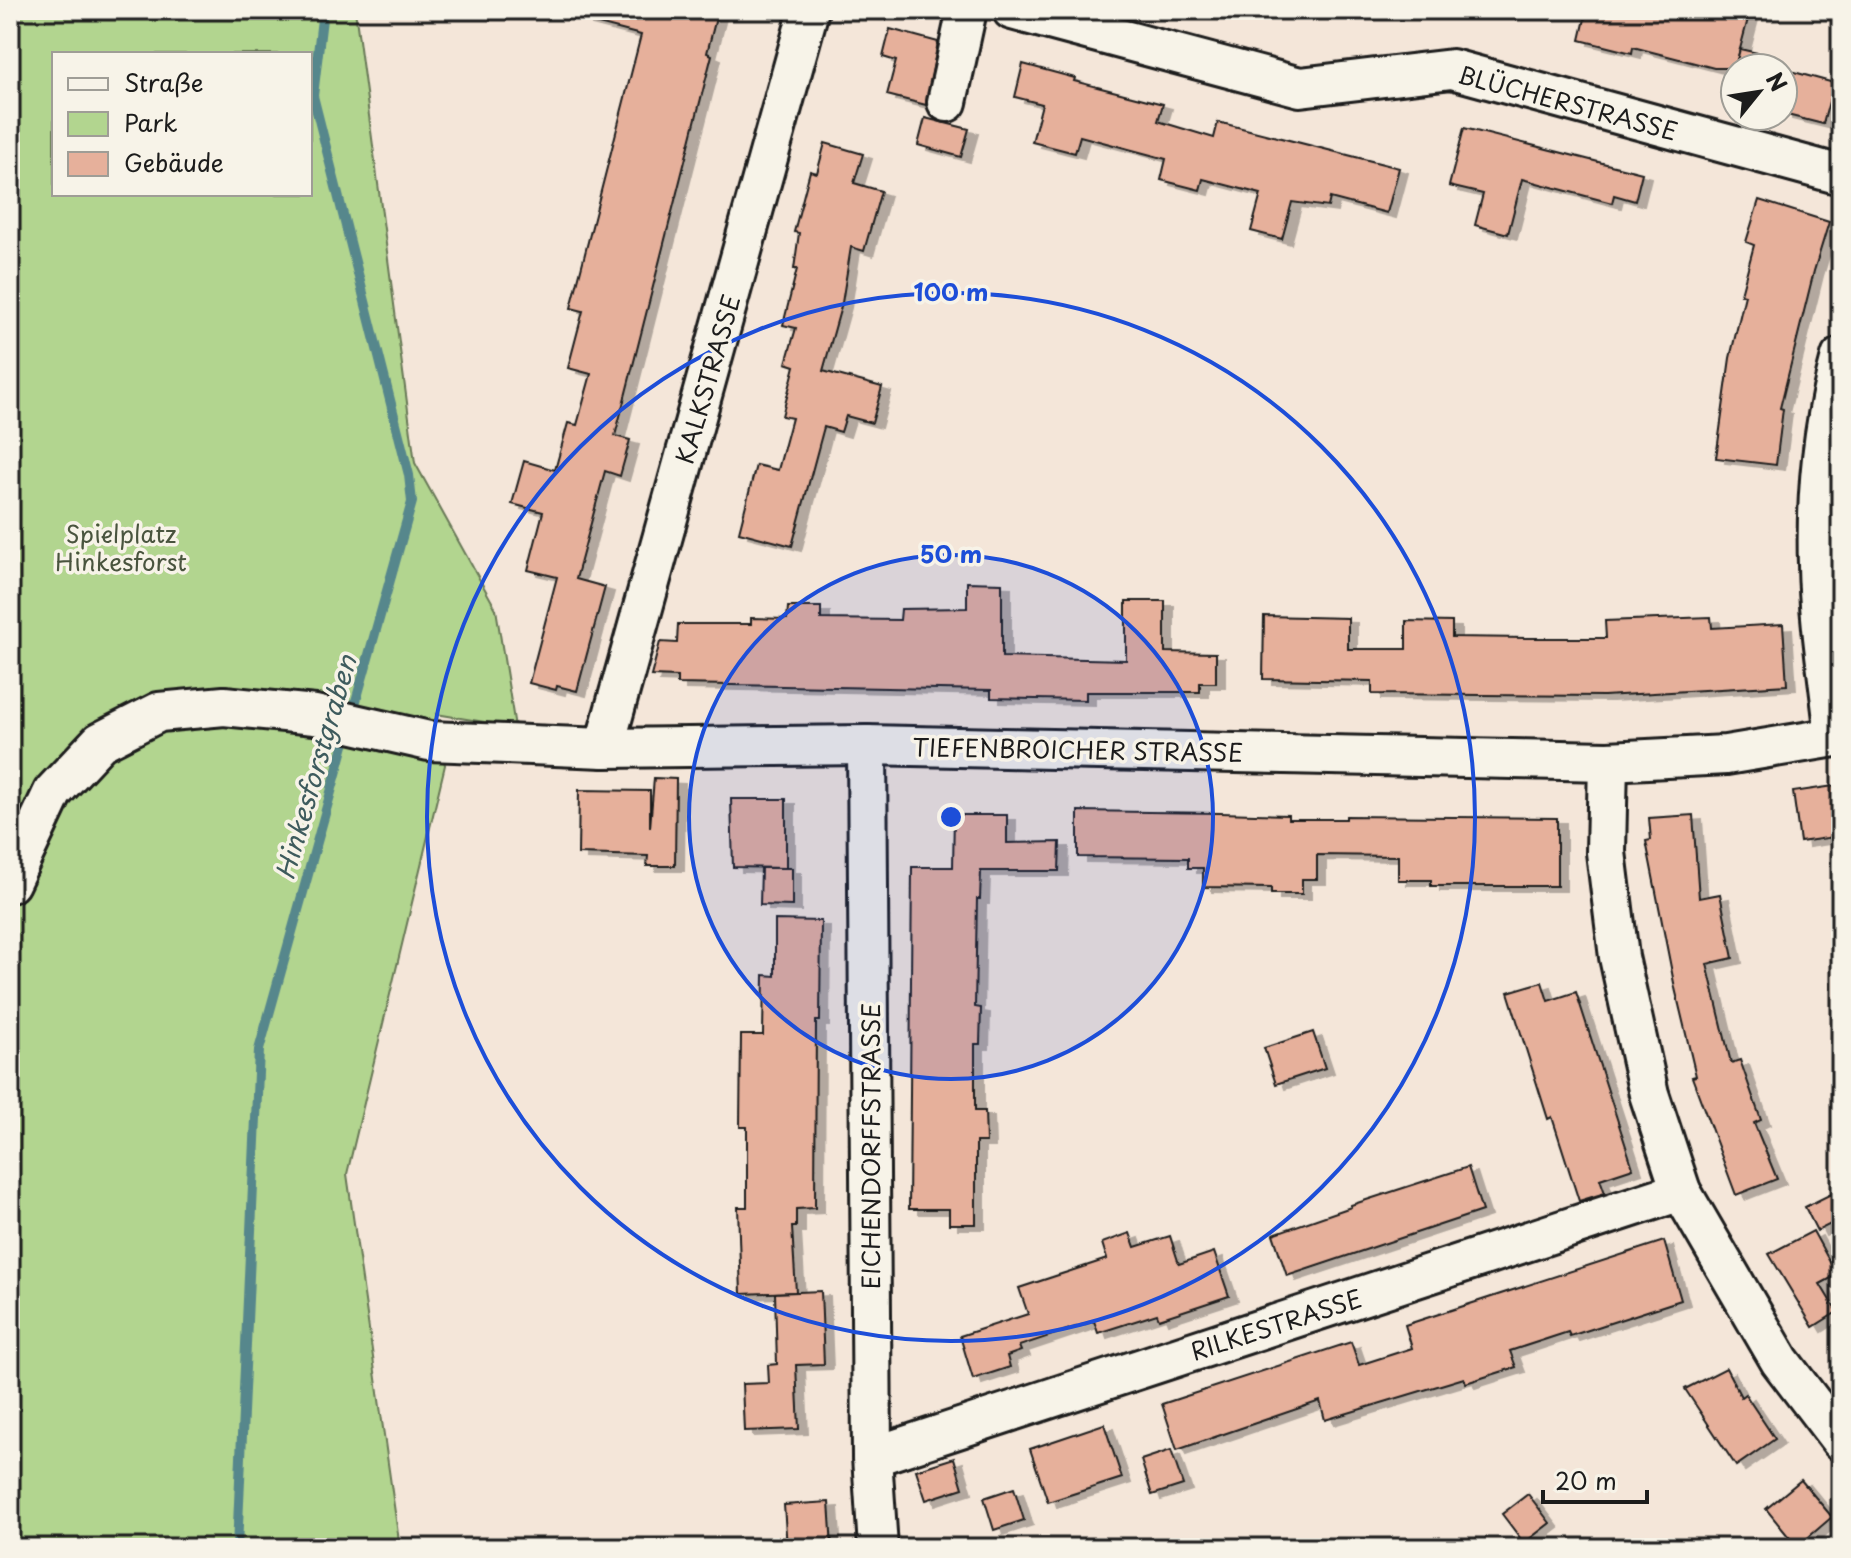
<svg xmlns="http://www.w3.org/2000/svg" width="1851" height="1558" font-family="'Playpen Sans',sans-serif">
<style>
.green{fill:#b2d58f;stroke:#677856;stroke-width:2;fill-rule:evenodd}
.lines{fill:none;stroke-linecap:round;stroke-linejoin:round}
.stream{stroke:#57878c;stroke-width:10}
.building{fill:#e6b09b;stroke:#1c1c1c;stroke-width:2;filter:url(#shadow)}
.minor-casing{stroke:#1c1c1c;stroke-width:44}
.minor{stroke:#f7f3e8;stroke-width:38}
.ring{fill:none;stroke:#1d4ed8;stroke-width:4}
.labels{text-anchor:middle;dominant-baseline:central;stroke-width:7;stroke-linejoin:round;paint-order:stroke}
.street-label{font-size:24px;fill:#1c1c1c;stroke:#f7f3e8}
.park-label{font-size:24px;fill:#49543e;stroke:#f7f3e8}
.water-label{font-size:26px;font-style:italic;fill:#3e5b5d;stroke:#f7f3e8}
.centre{fill:#1d4ed8;stroke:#f7f3e8;stroke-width:4}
.ring-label{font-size:24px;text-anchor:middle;font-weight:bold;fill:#1d4ed8;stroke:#f7f3e8;stroke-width:7;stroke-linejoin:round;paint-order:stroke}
</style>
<defs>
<filter id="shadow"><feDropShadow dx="9" dy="5" stdDeviation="0" flood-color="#0004"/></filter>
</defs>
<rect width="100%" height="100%" fill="#f4e6d9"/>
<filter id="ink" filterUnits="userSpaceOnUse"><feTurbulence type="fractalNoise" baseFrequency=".0125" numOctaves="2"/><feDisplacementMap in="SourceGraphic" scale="16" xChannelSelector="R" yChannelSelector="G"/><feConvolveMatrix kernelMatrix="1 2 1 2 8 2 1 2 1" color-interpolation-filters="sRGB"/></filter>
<g filter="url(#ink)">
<!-- green -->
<path class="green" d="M10 10H355L415 463 496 609 515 727 436 714 445 765 347 1174 400 1548H10ZM54 54H310V194H54Z"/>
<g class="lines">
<!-- stream -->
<g class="stream">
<path d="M323 10 313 96 409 475 412 502 352 715"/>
<path d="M237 1548 259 1050 348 731"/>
</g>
</g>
<!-- building -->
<g class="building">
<path d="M584 10H718L707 53 712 55 615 436 630 440 620 476 605 471 576 579 605 587 577 691 557 686 556 690 529 683 557 577 528 570 543 512 512 504 524 461 555 470 568 423 577 425 591 374 568 368 583 311 571 308 641 35 583 20Z"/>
<path d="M1587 10H1729L1749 15 1735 68H1714L1633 47 1632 53 1580 40Z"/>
<path d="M890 29 938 42 926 105 887 95 896 61 883 57Z"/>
<path d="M1740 49 1766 55 1763 68H1735Z"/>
<path d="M1023 64 1075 78 1074 81 1163 104 1158 121 1214 138 1218 122 1399 168 1387 213 1330 198 1328 207 1292 202 1282 239 1251 231 1261 194 1203 179 1200 190 1161 180 1166 159 1080 136 1075 153 1032 142 1042 104 1015 97Z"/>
<path d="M1783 69 1834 83 1823 124 1783 114Z"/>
<path d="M925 118 969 129 961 157 918 145Z"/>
<path d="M1464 128 1642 173 1635 201 1614 195 1612 203 1522 179 1508 234 1475 225 1483 194 1449 186Z"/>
<path d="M825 143 863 154 854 183 881 191 864 251 851 247 842 303 823 371 882 387 872 423 846 416 841 432 824 427 792 546 739 532 756 465 778 470 792 418 782 416 795 366 786 363 796 328 783 325 797 269H794L799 233 794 232 810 171 817 173Z"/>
<path d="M1759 200 1829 222 1814 271 1780 408 1783 409 1776 465 1716 458 1730 358 1745 295 1741 294 1754 245 1746 242Z"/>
<path d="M967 582 1002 583V657L1126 660V601H1165V652L1216 653V683H1200V692H1086V700L991 698V690L677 684V677L651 676 660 642 677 643 678 624H751V618L787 619 788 607H821V619L900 620 901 609 967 608Z"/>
<path d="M1264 616 1348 618V649H1406V621L1452 622V637L1528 638H1606L1605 621 1711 617 1712 628 1783 624 1787 685 1604 696 1372 694V681L1263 679Z"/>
<path d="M654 778 676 779 675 866H647L648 856 578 854 579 790 650 791V828Z"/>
<path d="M1841 785V836L1800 842 1793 792Z"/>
<path d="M731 799H786V868L733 867Z"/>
<path d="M1078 811 1220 813 1288 815V819H1346V816L1557 818V886H1431V880H1398V856L1317 855V879H1302V894H1271V888L1203 887V868H1188V858L1078 857Z"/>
<path d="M954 815H1007V843L1060 842 1059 871H981L980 899H977L975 1007 981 1008 980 1044H975V1111H985L986 1142H976V1224H949V1209H909L912 867H953Z"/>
<path d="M1693 815 1699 898 1720 894 1733 958 1707 964 1731 1063 1740 1060 1761 1120 1754 1123 1777 1179 1736 1195 1692 1077 1696 1076 1675 988 1646 841 1651 840 1649 818Z"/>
<path d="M761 868H792V906L760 905Z"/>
<path d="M775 920 821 921 820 1021H816L815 1208 796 1209V1227H792L796 1292 741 1294 738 1207H747V1127H740L741 1035H763L764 975 775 976Z"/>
<path d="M1542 982 1548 1001 1576 992 1633 1168 1600 1179 1605 1193 1579 1201 1552 1117 1548 1119 1508 992Z"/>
<path d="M1313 1032 1325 1068 1276 1084 1264 1048Z"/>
<path d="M1468 1167 1482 1211 1287 1276 1273 1234 1351 1207V1205Z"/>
<path d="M1841 1189V1219L1817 1231 1805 1207Z"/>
<path d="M1813 1231 1837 1275 1820 1284 1837 1312 1813 1327 1769 1254Z"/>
<path d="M1130 1233 1135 1247 1170 1236 1179 1264 1214 1252 1229 1296 1159 1319 1157 1314 1098 1333 1094 1321 1019 1346 1021 1351 1007 1356 1010 1367 973 1379 960 1336 1028 1314 1019 1288 1107 1259 1102 1243Z"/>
<path d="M1664 1241 1681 1300 1570 1336 1568 1332 1510 1351 1516 1367 1466 1383 1464 1378 1325 1420 1320 1401 1177 1450 1162 1404 1351 1342 1359 1365 1412 1348 1405 1325Z"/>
<path d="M821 1291 824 1364 796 1365 799 1429 744 1431 742 1384 769 1383 768 1365 777 1364 775 1293Z"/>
<path d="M1726 1368 1741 1397 1745 1394 1775 1439 1736 1466 1685 1389Z"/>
<path d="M1104 1424 1122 1478 1048 1502 1030 1449Z"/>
<path d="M1171 1450 1183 1485 1152 1495 1141 1460Z"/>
<path d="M954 1458 963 1488 926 1500 916 1470Z"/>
<path d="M1801 1480 1832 1517 1797 1547 1766 1509Z"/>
<path d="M1014 1488 1024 1520 994 1530 984 1498Z"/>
<path d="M1528 1494 1550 1523 1524 1543 1502 1514Z"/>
<path d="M829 1502 832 1547 787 1548 784 1505Z"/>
</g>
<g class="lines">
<!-- minor casing -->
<g class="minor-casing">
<g id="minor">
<path d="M1012 10 1300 87 1452 69 1841 175"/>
<path d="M947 102 967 10"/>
<path d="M1835 737C1829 680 1819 622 1818 565 1816 497 1823 423 1841 357"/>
<path d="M867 745 872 1457 878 1548"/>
<path d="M604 748 809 10"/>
<path d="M1608 761 1606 852 1619 957 1649 1094 1681 1191 1780 1361 1841 1441"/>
<path d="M10 883 53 792 100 742 159 712 224 706 315 715 429 741 604 748 867 745 1608 761 1726 755 1841 736"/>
<path d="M872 1457 1681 1191"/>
</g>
</g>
<!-- minor -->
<use href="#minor" class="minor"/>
</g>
</g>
<!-- distance rings -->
<circle cx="951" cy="817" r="262" fill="#1d4ed8" fill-opacity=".12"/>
<g class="ring">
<circle cx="951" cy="817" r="262"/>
<circle cx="951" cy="817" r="524"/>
</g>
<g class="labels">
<!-- street labels -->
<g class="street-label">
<text transform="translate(1568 102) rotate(15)">BLÜCHERSTRASSE</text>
<text transform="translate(707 379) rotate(-74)">KALKSTRASSE</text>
<text transform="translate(1078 749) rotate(1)">TIEFENBROICHER STRASSE</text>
<text transform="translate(870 1146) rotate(-90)">EICHENDORFFSTRASSE</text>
<text transform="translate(1276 1324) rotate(-18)">RILKESTRASSE</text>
</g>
<!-- park labels -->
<g class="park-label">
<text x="121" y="533">Spielplatz<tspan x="121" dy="28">Hinkesforst</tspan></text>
</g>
<!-- water labels -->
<g class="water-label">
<text transform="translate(315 767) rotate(-74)">Hinkesforstgraben</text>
</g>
</g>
<circle cx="951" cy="817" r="12" class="centre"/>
<g class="ring-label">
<text x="951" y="301">100 m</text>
<text x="951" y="563">50 m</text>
</g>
<!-- margin -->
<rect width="1851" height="1558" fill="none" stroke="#f7f3e8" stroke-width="40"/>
<rect x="20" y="20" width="1811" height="1518" fill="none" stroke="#1c1c1c" stroke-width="3" filter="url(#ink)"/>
<!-- legend -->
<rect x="52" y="52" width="260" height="144" fill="#f7f3e8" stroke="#9f9d96" stroke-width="2"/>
<rect x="68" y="78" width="40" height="12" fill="#f7f3e8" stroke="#9f9d96" stroke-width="2"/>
<text x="124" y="92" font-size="24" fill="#1c1c1c">Straße</text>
<rect x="68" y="112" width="40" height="24" fill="#b2d58f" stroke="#9f9d96" stroke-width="2"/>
<text x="124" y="132" font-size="24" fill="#1c1c1c">Park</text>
<rect x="68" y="152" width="40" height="24" fill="#e6b09b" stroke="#9f9d96" stroke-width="2"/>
<text x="124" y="172" font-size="24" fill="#1c1c1c">Gebäude</text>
<!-- north arrow -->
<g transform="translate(1759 92) rotate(60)"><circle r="38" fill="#f7f3e8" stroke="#9f9d96" stroke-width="2"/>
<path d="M0-6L14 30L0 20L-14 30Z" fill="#1c1c1c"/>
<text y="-12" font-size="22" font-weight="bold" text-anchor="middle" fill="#1c1c1c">N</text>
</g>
<!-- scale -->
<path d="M1543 1490v12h104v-12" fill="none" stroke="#1c1c1c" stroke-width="4"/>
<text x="1555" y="1490" font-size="24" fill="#1c1c1c" stroke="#f7f3e8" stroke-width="6" paint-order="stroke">20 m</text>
</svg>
